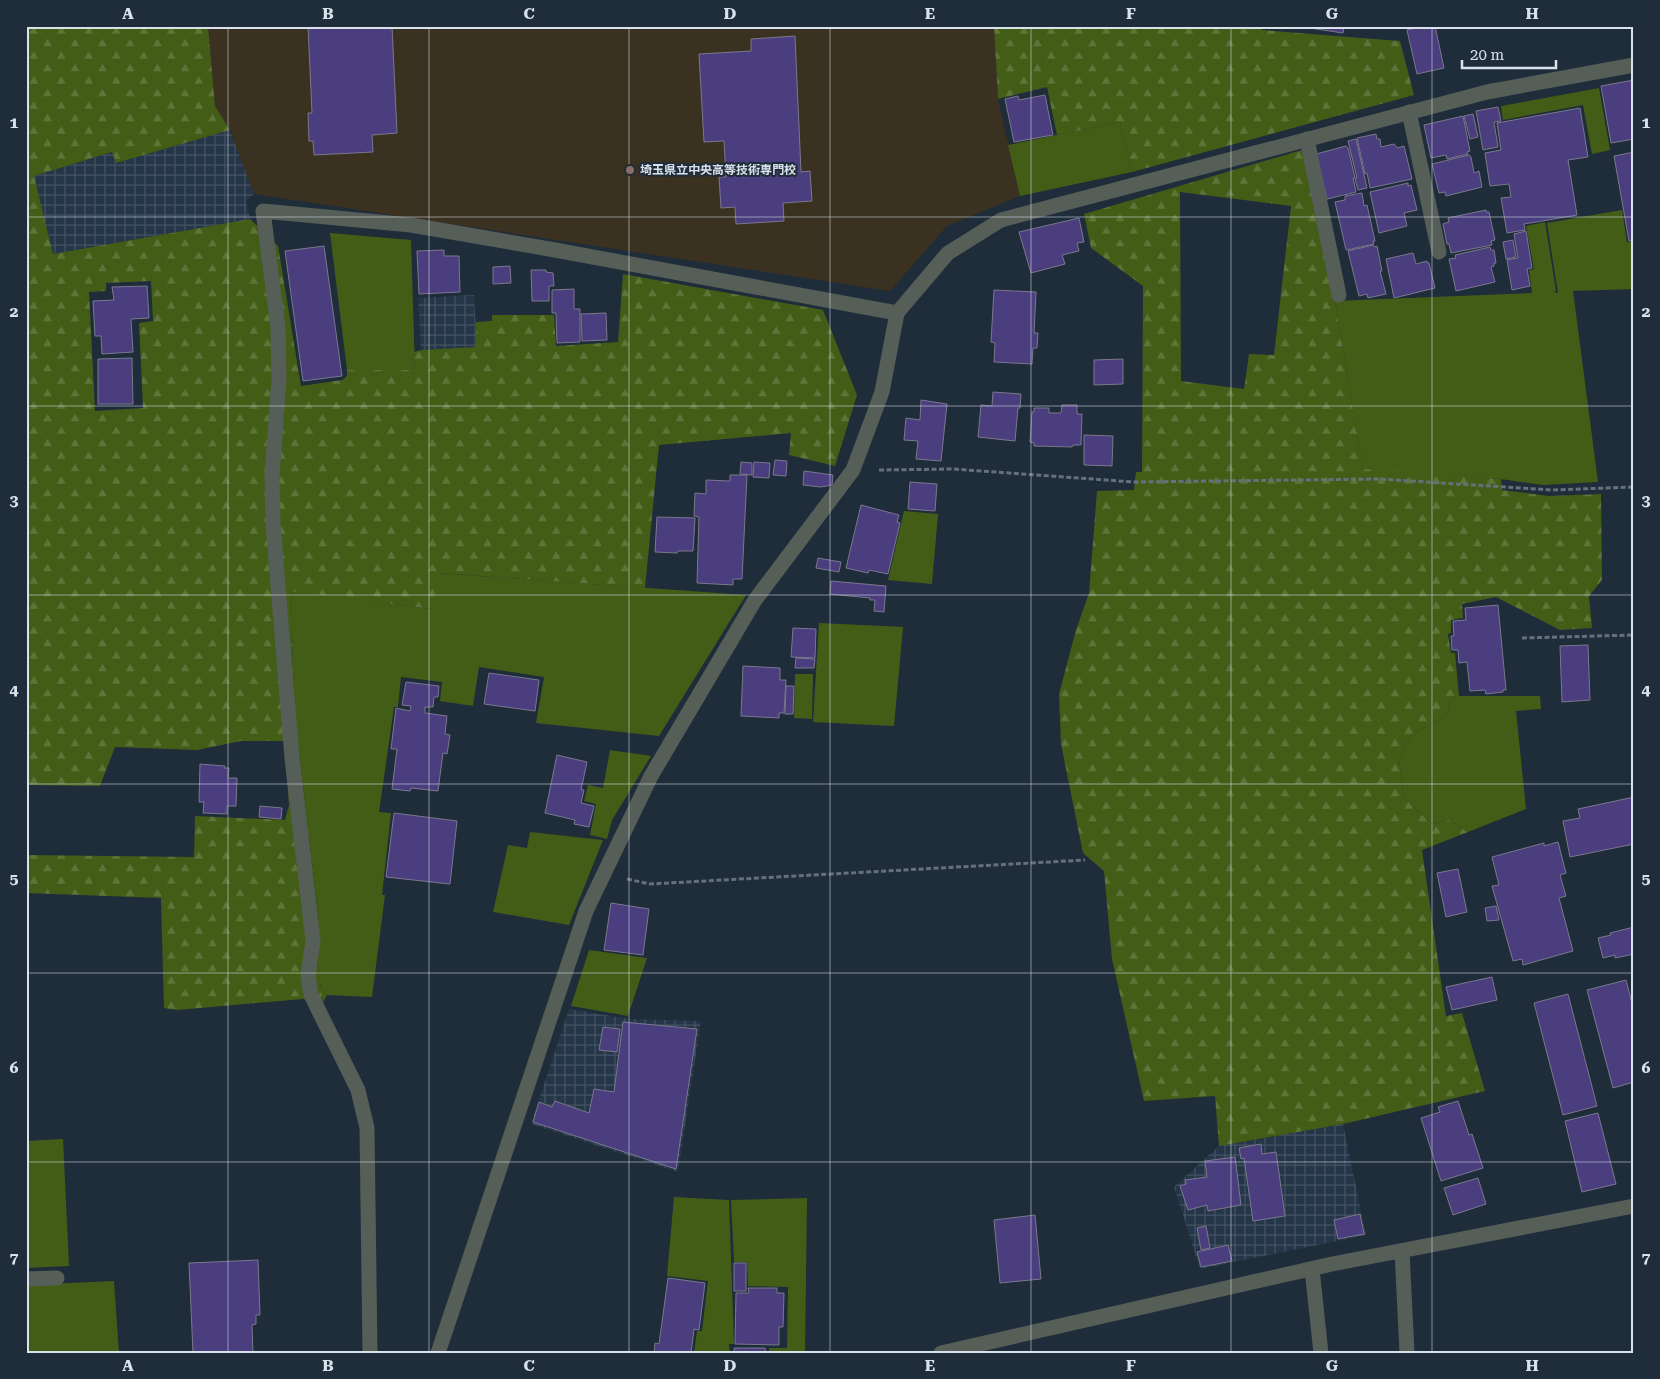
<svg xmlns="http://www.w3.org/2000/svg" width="1660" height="1379" font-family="'Roboto Serif','Noto Sans JP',serif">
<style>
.industrial{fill:url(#industrial-grid)}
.education{fill:#3a3121}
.green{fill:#435d17}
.forest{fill:url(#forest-firs);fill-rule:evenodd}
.building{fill:#4b3e7f;stroke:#7a788d}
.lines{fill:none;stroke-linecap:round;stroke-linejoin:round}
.path{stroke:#65707d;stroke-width:3;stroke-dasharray:5 2.5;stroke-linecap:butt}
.minor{stroke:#565e58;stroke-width:15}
.grid{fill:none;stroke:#d9e1eb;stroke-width:1;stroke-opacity:0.55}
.education-dot{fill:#8d6e63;stroke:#1f2c3a;stroke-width:2}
.labels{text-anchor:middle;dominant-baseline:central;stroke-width:4;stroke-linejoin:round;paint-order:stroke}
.poi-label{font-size:12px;font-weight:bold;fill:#d9e1eb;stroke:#1f2c3a;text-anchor:start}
.neatline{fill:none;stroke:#d9e1eb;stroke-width:2}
.grid-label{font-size:16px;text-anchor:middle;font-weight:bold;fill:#d9e1eb}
</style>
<defs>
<pattern id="industrial-grid" width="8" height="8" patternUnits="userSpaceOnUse" patternTransform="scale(1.25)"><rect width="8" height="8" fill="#253648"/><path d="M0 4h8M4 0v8" fill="none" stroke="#445363"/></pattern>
<pattern id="forest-firs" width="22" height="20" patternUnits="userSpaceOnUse" patternTransform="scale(1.25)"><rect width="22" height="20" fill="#435d17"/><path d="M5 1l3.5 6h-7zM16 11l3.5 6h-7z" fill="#5e7439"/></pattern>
</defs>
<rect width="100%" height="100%" fill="#1f2c3a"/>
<!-- industrial -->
<g class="industrial">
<path d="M230 130 254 194 246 201 250 219 53 254 34 176 113 152 116 163Z"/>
<path d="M474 295 477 347 421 350 418 298Z"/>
<path d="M569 1009 629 1019 701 1021 678 1172 531 1124Z"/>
<path d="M1343 1124 1366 1235 1200 1269 1174 1187 1219 1146Z"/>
</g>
<!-- education -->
<path class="education" d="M208 26H994L998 99 1020 196 947 226 890 291 254 194 230 130 215 106Z"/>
<!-- green -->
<g class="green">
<path d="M1599 88 1610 150 1592 154 1583 105 1503 120 1501 106Z"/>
<path d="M1120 122 1132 172 1020 196 1008 145Z"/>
<path d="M1622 210 1627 242H1634V289L1573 291 1598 482 1542 485 1501 479 1363 470 1335 301 1532 293 1529 270 1534 269 1526 226 1545 222 1556 291 1553 292 1558 293 1547 223Z"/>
<path d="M330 233 411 240 415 370H347Z"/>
<path d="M904 511 938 514 932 584 888 580Z"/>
<path d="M438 573 746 595 659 736 536 723 544 677 479 667 473 706 440 701 442 682 401 677 398 707H394L379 812 391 813 382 895H385L372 997 327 995 323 1003 317 961 319 922 294 709 291 590 431 609Z"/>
<path d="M819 623 903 627 894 726 813 722Z"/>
<path d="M795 674H813L812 719 794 718Z"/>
<path d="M1451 696H1540L1541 709 1516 711 1526 809 1468 832 1449 820 1432 824 1404 798 1399 759 1410 736 1447 715Z"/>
<path d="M610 750 651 756 612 820 607 839 590 835 596 804 584 801 588 785 603 788Z"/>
<path d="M530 832 603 840 569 925 493 912 508 845 527 848Z"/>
<path d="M589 950 647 958 628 1016 571 1006Z"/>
<path d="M63 1139 69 1266 26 1268V1141Z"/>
<path d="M674 1197 729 1200 734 1344H729L730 1353H694L697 1331H702L708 1281 667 1276Z"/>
<path d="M807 1198 805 1353H769V1348H787L788 1287 748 1286 747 1262H734L731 1200Z"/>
<path d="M114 1281 119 1353H26V1285Z"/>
</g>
<!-- forest -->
<g class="forest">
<path d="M26 26H208L215 106 230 130 116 163 112 152 34 176 53 254 250 219 278 246 301 386 342 380 347 376V370H415L414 352 421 350 476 347V322L492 321V315H554L556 346 618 342 623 274 823 310 857 395 835 466 789 455 791 433 659 445 645 588 439 573 432 609 291 591 294 709 319 922 317 961 323 1003 303 999 177 1010 164 1008 161 898 26 893V855L194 857 195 816 285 820 289 805 284 741H241L197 750 115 747 100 786 26 785ZM151 281 153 321 139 323 143 408 95 411 89 292 106 291V283Z"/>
<path d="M994 26H1262V30L1400 41 1414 95 1132 172 1120 122 1057 135 1047 87 998 99Z"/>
<path d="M1302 150 1335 301 1363 469 1501 479 1502 490 1549 496 1601 494 1602 580 1589 596 1592 628 1560 630 1496 597 1462 604 1463 618 1451 620V633L1448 634 1451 653H1455L1459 696H1451L1447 715 1410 736 1399 759 1404 798 1432 824 1449 820 1468 832 1422 850 1446 1016 1462 1013 1485 1091 1343 1124 1219 1146 1215 1096 1144 1101 1112 959 1104 871 1083 853 1061 744 1059 694 1076 630 1089 593 1097 491 1134 490 1136 472H1142L1143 286 1091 248 1084 214ZM1180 192 1291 206 1274 355 1249 354 1244 389 1181 381Z"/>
</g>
<!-- building -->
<g class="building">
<path d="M308 26H392L397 133 372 135 373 152 314 155 313 141H309L308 113H312Z"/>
<path d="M1297 26H1344L1343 33Z"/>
<path d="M1426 26H1435L1444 68 1417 74 1407 30Z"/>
<path d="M795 36 801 172 810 171 812 201 783 203 784 221 736 224 735 207 721 208 719 177H726L724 141 704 142 699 54 751 51V39Z"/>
<path d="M1634 80V139L1611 143 1601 86Z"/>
<path d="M1045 95 1053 135 1014 142 1005 99 1018 96 1019 100Z"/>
<path d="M1498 107 1501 121 1494 122 1498 147 1483 150 1476 111Z"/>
<path d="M1580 108 1588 157 1568 160 1577 215 1524 224 1525 230 1507 233 1501 198 1511 197 1509 184 1490 186 1485 153 1501 150 1497 123Z"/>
<path d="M1473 114 1478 137 1470 139 1464 116Z"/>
<path d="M1463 116 1470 151 1467 152 1468 154 1447 159 1446 155 1431 158 1424 125Z"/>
<path d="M1376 134 1377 139H1380L1381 147 1394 144 1397 148 1404 146 1412 179 1370 188 1367 173 1365 174 1357 138Z"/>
<path d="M1356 139 1367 188 1358 190 1355 179 1357 178 1348 141Z"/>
<path d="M1346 146 1348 148 1355 178H1353L1356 192 1327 199 1316 154Z"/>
<path d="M1634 152V240L1629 241 1614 156Z"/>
<path d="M1469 155 1471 157 1474 173 1479 171 1482 187 1446 196 1445 192 1439 193 1432 164Z"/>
<path d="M1408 183V186L1411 185 1417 210 1404 213 1407 226 1379 233 1370 192Z"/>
<path d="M1362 193 1364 206 1367 205 1375 241H1373L1374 244 1346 250 1335 202 1345 200V196Z"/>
<path d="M1486 210V212H1489L1495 240 1491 241 1492 245 1451 253 1449 244H1447L1443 224 1449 222 1448 218Z"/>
<path d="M1079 218 1084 242 1077 243 1079 251 1062 255 1065 264 1031 273 1019 232Z"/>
<path d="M1526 231 1532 268 1527 269 1530 286 1512 290 1507 260 1518 258 1514 234Z"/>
<path d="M1513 240 1516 257 1506 259 1503 242Z"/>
<path d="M1373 245 1374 247 1377 246 1382 271H1380L1386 294 1368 298 1367 294 1359 296 1348 251Z"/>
<path d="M324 246 342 376 303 381 285 251Z"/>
<path d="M1490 247 1491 250H1494L1496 263H1494V266L1491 267 1495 282 1456 291 1449 259 1456 258 1455 255Z"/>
<path d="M444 250V256H459L460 292 419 294 417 251Z"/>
<path d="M1413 253 1416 264 1427 261V263H1429L1435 288 1394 298 1386 259Z"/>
<path d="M510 266 511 283 493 284V267Z"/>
<path d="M531 270H546V272L553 273 554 286H549V301H532Z"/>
<path d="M147 286 149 318 131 319 133 352 102 354 101 336H95L93 301 114 300 112 287Z"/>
<path d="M574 289V309H580V342L557 343 556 313H552V290Z"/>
<path d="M994 290 1036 292 1034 333H1038L1037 348H1033L1032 364 994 362 995 343 991 342Z"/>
<path d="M606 313 607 340 582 341 581 314Z"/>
<path d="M132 358 133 404H98V359Z"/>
<path d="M1123 359V384L1094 385V360Z"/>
<path d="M993 392 1021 394 1020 408H1018L1015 441 978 437 981 405 992 406Z"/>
<path d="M921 400 947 404 941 461 916 459 918 441 904 440 906 418 920 420Z"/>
<path d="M1062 405H1077V414H1082L1081 445H1073L1072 447 1034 446V443L1030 442 1032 412H1034V408H1049V413H1061Z"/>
<path d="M1084 435 1113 436 1112 466 1084 465Z"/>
<path d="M775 460 787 461 786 476 773 475Z"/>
<path d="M741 462 752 463V475L740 474Z"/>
<path d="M754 462 770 463 769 478 753 477Z"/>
<path d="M804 471 833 475 832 485 821 487 803 485Z"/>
<path d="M730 475H747L742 579H733V585L697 583 699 517 694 516 695 493 706 494V480L730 481Z"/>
<path d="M910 482 937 484 935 511 908 509Z"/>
<path d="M861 505 899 515 897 522 900 523 888 574 869 570 868 573 846 568Z"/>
<path d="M657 517 695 518 693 551H678L677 553 655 552Z"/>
<path d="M818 558 841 562 839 572 816 568Z"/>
<path d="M831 581 886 586 884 612 874 611 875 600H870V598L830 594Z"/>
<path d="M1498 605 1506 690H1503V692L1486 694 1485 690 1470 691 1467 662 1459 663 1458 650H1452L1451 636H1454L1453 621 1466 620 1465 608Z"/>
<path d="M793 628 816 629 815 658 791 657Z"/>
<path d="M1588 645 1590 700 1562 702 1560 646Z"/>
<path d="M796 658 815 659 814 668H795Z"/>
<path d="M743 666 780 668V680H786L784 713H779V718L741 716Z"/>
<path d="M489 673 539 680 535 711 484 704Z"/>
<path d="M406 682 439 686 438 697H434L433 707H425V713L447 716 445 734 450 735 447 754 443 753 438 791 411 788 410 791 392 789 397 749H391L396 708 410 711 411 706 402 705Z"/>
<path d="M786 686H794L793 714H785Z"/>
<path d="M557 755 587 762 581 790H584L581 803 594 806 589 827 574 824 575 820 545 813Z"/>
<path d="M200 764 225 766 224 768H229L228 778H237L236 806H227V814L203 813 204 802H199Z"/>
<path d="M1634 797V844L1570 857 1563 821 1580 818 1578 809Z"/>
<path d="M260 806 282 808 281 819 259 817Z"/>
<path d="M394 813 457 821 450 884 386 877Z"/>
<path d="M1558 842 1566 873 1560 875 1566 896 1559 898 1573 951 1523 965 1522 959 1513 961 1492 886 1499 885 1492 857 1544 843V846Z"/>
<path d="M1458 869 1467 912 1446 917 1437 873Z"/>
<path d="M611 903 649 909 643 955 604 950Z"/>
<path d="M1496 906 1499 920 1487 921 1485 908Z"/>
<path d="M1634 927V954L1615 958V955L1603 958 1598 938 1611 935 1610 933Z"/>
<path d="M1492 977 1497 1000 1452 1010 1446 987Z"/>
<path d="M1626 980 1634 1011V1082L1613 1088 1587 990Z"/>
<path d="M1568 994 1597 1106 1563 1115 1534 1003Z"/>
<path d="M623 1022 697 1029 676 1169 533 1122 539 1102 552 1107 555 1101 589 1113 594 1089 614 1092Z"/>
<path d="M603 1027 620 1029 617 1052 599 1050Z"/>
<path d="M1458 1101 1469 1135 1472 1134 1483 1168 1441 1181 1421 1118 1440 1112 1438 1107Z"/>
<path d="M1598 1113 1616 1184 1582 1192 1565 1121Z"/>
<path d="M1261 1144 1262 1154 1276 1152 1285 1216 1253 1221 1244 1158 1241 1159 1239 1148Z"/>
<path d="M1235 1157 1241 1205 1208 1211 1207 1205 1188 1210 1180 1186 1186 1184 1185 1180 1207 1177 1205 1161Z"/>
<path d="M1478 1178 1486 1204 1453 1215 1444 1188Z"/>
<path d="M1360 1214 1364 1234 1338 1239 1334 1220Z"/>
<path d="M1035 1215 1041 1279 1000 1283 994 1220Z"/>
<path d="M1206 1226 1210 1248 1201 1250 1197 1228Z"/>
<path d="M1228 1245 1232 1261 1201 1267 1197 1252Z"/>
<path d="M258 1260 260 1315H256V1324L252 1325 253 1353H193L189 1263Z"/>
<rect x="734" y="1263" width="12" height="28"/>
<path d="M668 1278 705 1283 699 1330 694 1329 691 1353H654L655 1343 659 1344Z"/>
<path d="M748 1288H777V1293H784L783 1327H779V1345L735 1344 736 1293H749Z"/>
<path d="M734 1348H765L766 1353H734Z"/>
</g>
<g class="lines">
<!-- path -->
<g class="path">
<path d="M879 470 953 469 1134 482 1379 479 1552 490 1634 487"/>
<path d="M1522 638 1634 635"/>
<path d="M627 879 650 884 1085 860"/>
</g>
<!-- minor -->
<g class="minor">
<path d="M1409 112 1439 252"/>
<path d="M1307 139 1339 295"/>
<path d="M1402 1251 1407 1353"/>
<path d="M1312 1269 1321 1353"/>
<path d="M26 1279 57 1278"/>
<path d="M370 1353 367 1128 358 1090 311 995 308 976 313 941 292 758 273 524 272 476 279 378 278 327 263 211 411 225 555 250 897 313"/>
<path d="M438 1353 586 911 651 776 755 600 853 470 882 392 897 313 948 253 1001 220 1487 92 1634 65"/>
<path d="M941 1353 1332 1264 1634 1206"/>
</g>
</g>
<!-- grid -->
<path class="grid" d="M228 26V1353M429 26V1353M629 26V1353M830 26V1353M1031 26V1353M1231 26V1353M1432 26V1353M26 217H1634M26 406H1634M26 595H1634M26 784H1634M26 973H1634M26 1162H1634"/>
<!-- markers -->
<circle class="education-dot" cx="630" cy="170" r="5"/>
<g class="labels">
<!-- poi labels -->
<g class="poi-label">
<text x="640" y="170">埼玉県立中央高等技術専門校</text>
</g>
</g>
<!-- border -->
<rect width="1660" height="1379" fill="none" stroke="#1f2c3a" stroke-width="55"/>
<!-- scale -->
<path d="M1462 60v8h94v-8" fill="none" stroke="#d9e1eb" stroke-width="2.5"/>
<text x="1470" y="60" font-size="15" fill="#d9e1eb" stroke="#1f2c3a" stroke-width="4" paint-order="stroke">20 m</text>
<rect x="28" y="28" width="1604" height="1324" class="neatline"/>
<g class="grid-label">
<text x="128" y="19">A</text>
<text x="328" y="19">B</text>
<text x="529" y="19">C</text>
<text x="730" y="19">D</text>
<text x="930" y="19">E</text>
<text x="1131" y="19">F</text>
<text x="1332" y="19">G</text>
<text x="1532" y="19">H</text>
<text x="14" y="128">1</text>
<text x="1646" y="128">1</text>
<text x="14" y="317">2</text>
<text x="1646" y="317">2</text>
<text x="14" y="506">3</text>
<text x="1646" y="506">3</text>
<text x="14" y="695">4</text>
<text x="1646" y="695">4</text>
<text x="14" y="884">5</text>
<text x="1646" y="884">5</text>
<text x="14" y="1073">6</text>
<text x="1646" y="1073">6</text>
<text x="14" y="1263">7</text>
<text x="1646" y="1263">7</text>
<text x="128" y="1371">A</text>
<text x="328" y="1371">B</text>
<text x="529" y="1371">C</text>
<text x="730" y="1371">D</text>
<text x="930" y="1371">E</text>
<text x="1131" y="1371">F</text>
<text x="1332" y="1371">G</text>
<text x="1532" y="1371">H</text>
</g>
</svg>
